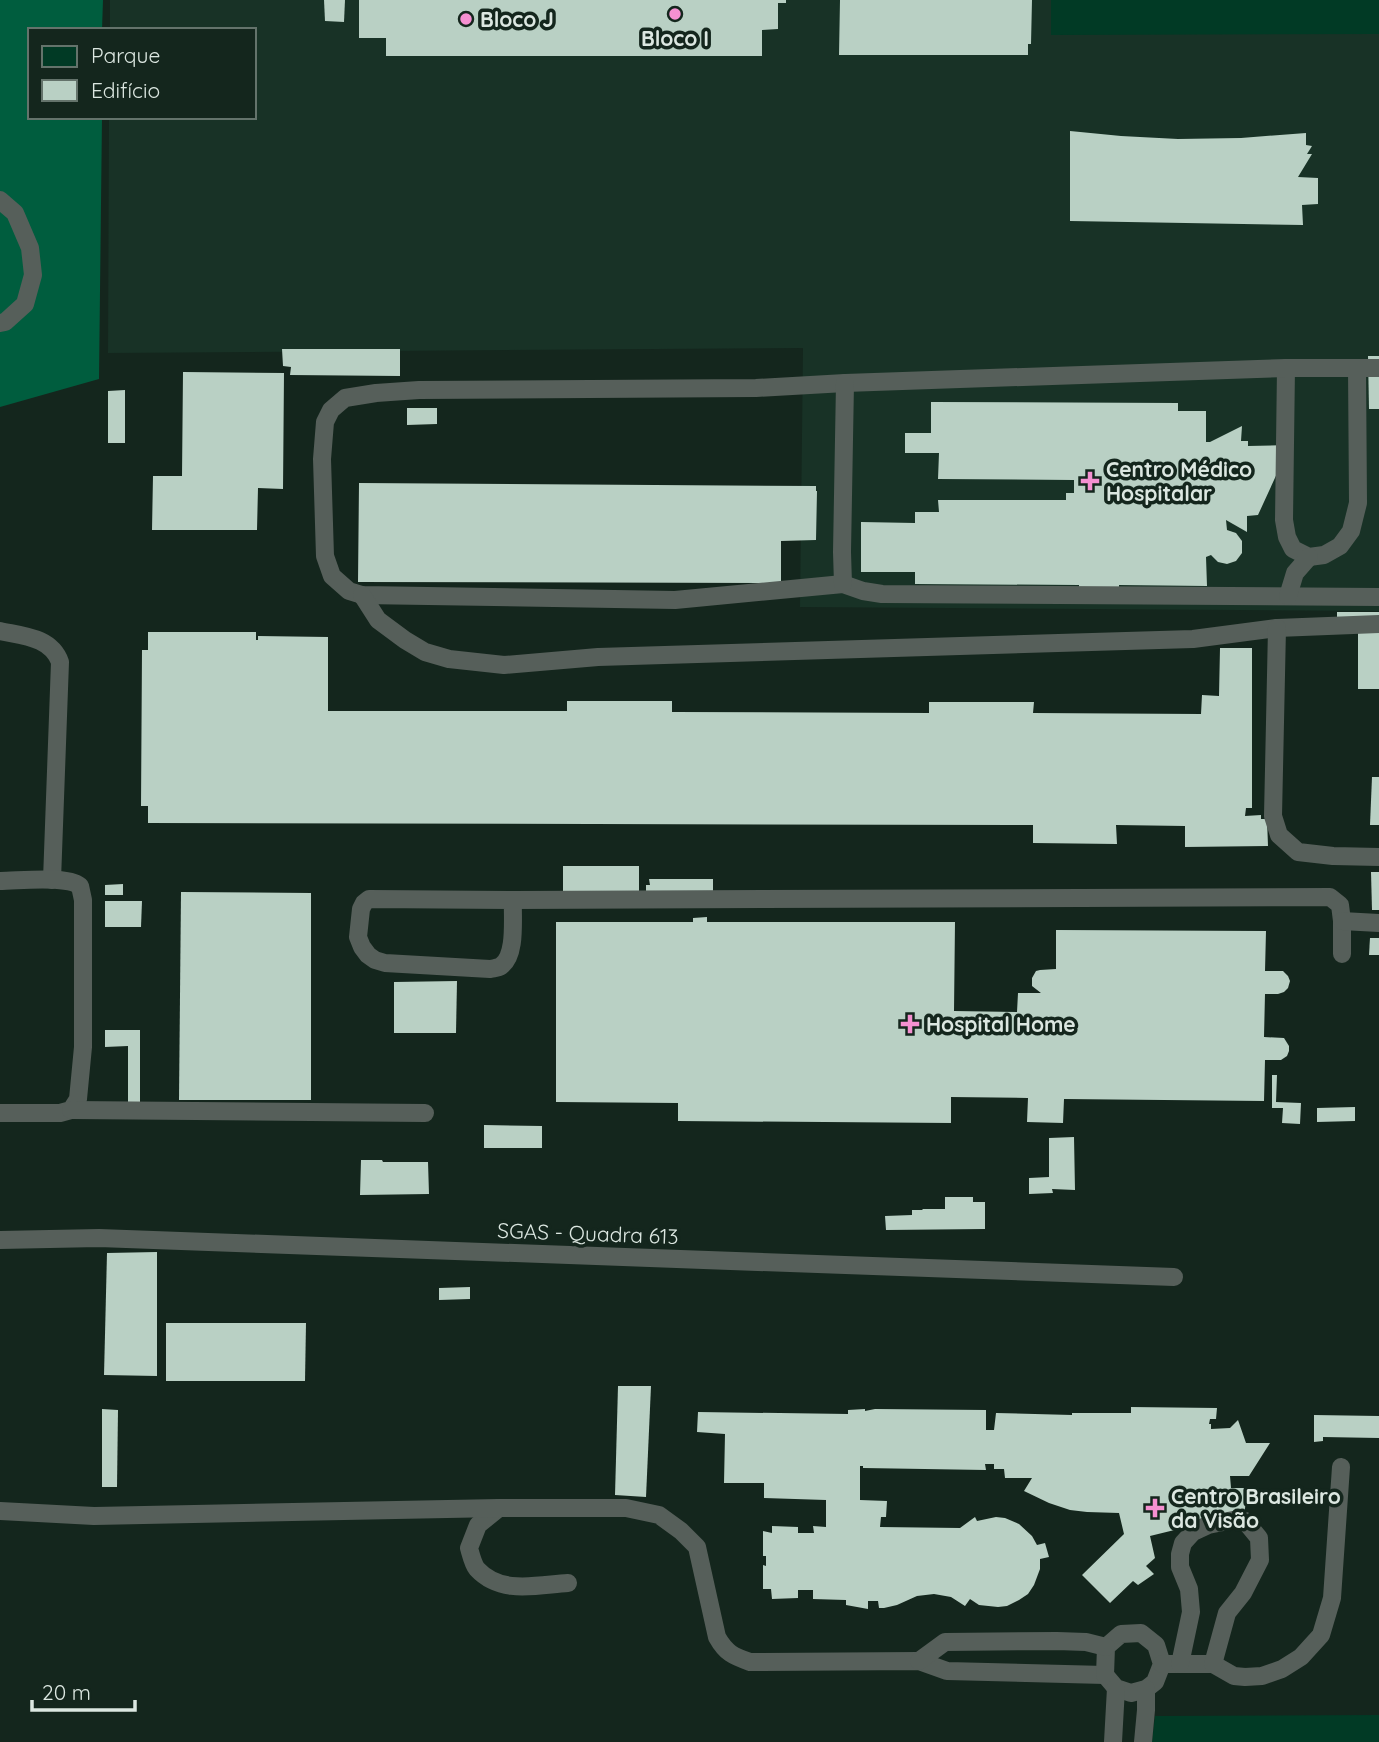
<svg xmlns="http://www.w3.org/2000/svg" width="1379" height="1742" font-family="Quicksand,sans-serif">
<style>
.built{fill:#183226}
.green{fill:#013a25}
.forest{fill:#005d3e}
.building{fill:#b9d0c4}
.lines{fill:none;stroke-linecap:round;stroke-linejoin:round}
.lane{stroke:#565f5a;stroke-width:18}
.poi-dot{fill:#f590d1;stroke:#14261d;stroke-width:2.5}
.labels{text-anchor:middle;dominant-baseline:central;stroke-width:7;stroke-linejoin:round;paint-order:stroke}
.poi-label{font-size:21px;font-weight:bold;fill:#dce7e1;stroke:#14261d;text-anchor:start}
.street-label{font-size:21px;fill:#dce7e1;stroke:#14261d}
</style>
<rect width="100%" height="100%" fill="#14261d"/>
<!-- built -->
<path class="built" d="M110 0H1379V611L800 607 803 348 108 353 109 117H254V30H110Z"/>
<!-- green -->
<g class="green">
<path d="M1051 0H1379V34L1051 35Z"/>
<path d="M1379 1715V1742H1152L1155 1716Z"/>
</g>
<!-- forest -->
<path class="forest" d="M0 0H103L102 30H30V117H102L99 379 0 407Z"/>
<!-- building -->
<g class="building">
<path d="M324 0H345L344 22 325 21Z"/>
<path d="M359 0H786V3H778V29L762 30V56H386V38H359Z"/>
<path d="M840 0H1032L1031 44H1028V55H839Z"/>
<path d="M1070 131 1121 136 1178 139 1241 138 1306 133V145L1312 146 1307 154H1312L1298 177 1318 178V204L1302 205 1303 225 1070 221Z"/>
<path d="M282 349H400V376L290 375 291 367 283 366Z"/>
<path d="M1368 356H1379V409H1369Z"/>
<path d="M183 372 284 373 283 489 258 488 257 530H152L153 476H182Z"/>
<path d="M125 390V443H108V391Z"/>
<path d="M931 402 1178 403V411H1206V442H1210L1242 426 1241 441H1248V446L1290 445 1258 515 1247 516V532L1226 520 1227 530 1236 533 1242 541V553L1236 561 1227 564 1218 562 1211 555 1206 557 1207 586 1119 585V595H1079V585L915 584V572H861V522L915 523V512H939L938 500H1066V493H1074V480L938 479 939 453H905V433H931Z"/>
<path d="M407 408H437V424L407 425Z"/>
<path d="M359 483 816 486V491H817L816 540 781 541V583L358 582Z"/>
<path d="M1337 612H1379V689H1358V633H1337Z"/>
<path d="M148 632H256V640H258V636L328 637V711H567V701H672V712L929 713V702H1034L1033 713 1201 714 1202 695 1219 696 1220 648H1252V808H1246L1245 816 1261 815V819H1267L1268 846 1185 847V826L1116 825 1117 844 1033 843V825L148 823V806H141L142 650H148Z"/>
<path d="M1372 777H1379V825H1370Z"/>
<path d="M563 866H639V893L563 892Z"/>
<path d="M1371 872H1379V910H1372Z"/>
<path d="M649 879H713V893L646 892V885H650Z"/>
<path d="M123 884V895H105V885Z"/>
<path d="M181 892 311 893V1100H179Z"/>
<path d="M105 901H142L141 927H105Z"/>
<path d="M707 917V922H955L954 1011 1017 1012 1018 993H1041L1032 986V978L1036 971 1040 970 1056 969V930L1266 931 1265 971H1283L1288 976 1290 981 1288 988 1284 992 1278 994H1265L1264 1037 1284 1038 1289 1046V1051L1287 1056 1281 1060H1265L1264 1101 1064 1099 1063 1123 1027 1122 1028 1098 951 1097V1123L678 1121V1103L556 1102V922H693V918Z"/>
<path d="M1370 938H1379V955H1369Z"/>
<path d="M457 981 456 1033H394V982Z"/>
<path d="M105 1030H140V1105H128V1046L105 1047Z"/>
<path d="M1272 1075H1277L1276 1102 1301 1103 1300 1124 1282 1123 1283 1108H1272Z"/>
<path d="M1355 1107V1121L1317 1122V1108Z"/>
<path d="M484 1125 542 1126V1148H484Z"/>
<path d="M1074 1137 1075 1190 1052 1189 1053 1193 1029 1194V1178L1049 1177V1138Z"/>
<path d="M361 1160H382L383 1162H428L429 1194 360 1195Z"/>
<path d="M945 1197H973V1202H985V1229L886 1230 885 1216 912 1215V1210H923L922 1209H945Z"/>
<path d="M157 1252V1376L104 1375 107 1253Z"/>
<path d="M470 1287V1299L439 1300V1288Z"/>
<path d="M166 1323H306L305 1381H166Z"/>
<path d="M618 1386H651L646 1497 615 1495Z"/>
<path d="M1131 1407 1217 1408 1216 1419H1210L1209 1424H1211V1429L1230 1428 1238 1420 1246 1443H1270L1249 1476H1230L1231 1488H1249L1244 1513 1150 1536 1155 1558 1146 1566 1154 1574 1138 1585 1133 1581 1110 1603 1082 1575 1124 1534 1119 1513 1087 1512 1070 1510 1049 1503 1024 1491 1032 1478H1005L1004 1469H994V1464H985L986 1470 863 1468V1466H860V1500L887 1501 886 1517H881L880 1527 960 1528 975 1517 977 1521 996 1517 1005 1518 1019 1524 1032 1536 1037 1545 1045 1543 1049 1557 1040 1559V1569L1034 1585 1028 1594 1019 1600 1007 1606 998 1607 979 1605 970 1599 965 1606 951 1597 934 1594 917 1596 897 1605 884 1608H879L878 1601H868V1609L846 1605V1600L813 1599V1590H798V1598L772 1599 771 1589H763V1565L766 1566V1556H763V1531L772 1533V1526L798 1527V1533H814L813 1526 826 1527V1500L764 1498V1483H724L725 1434 697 1432 698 1412 848 1414V1410L865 1409V1411L875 1409 986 1410V1430H994L996 1413 1072 1415V1413H1131Z"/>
<path d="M102 1409 118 1410 117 1487H102Z"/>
<path d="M1314 1415 1379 1416V1438L1323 1437V1441L1314 1442Z"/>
</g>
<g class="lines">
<!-- lane -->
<g class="lane">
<path d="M0 200 15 213 30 248 33 275 25 304 5 322 0 323"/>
<path d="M1286 368 1284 520 1287 537 1293 549 1309 557 1324 555 1340 546 1351 531 1358 503 1357 368"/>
<path d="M1379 368H1286L845 383 756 388 419 390 376 393 345 398 331 410 325 422 322 459 325 556 332 576 349 591 362 595 675 600 843 584 863 591 882 594 1379 597"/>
<path d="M843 584 842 552 845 383"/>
<path d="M362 595 378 620 405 640 425 652 449 659 504 665 598 657 1193 639 1277 628 1379 624"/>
<path d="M1288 596 1295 573 1309 557"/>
<path d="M1277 628 1273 816 1279 835 1298 852 1333 856 1379 857"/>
<path d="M0 631C23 636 51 637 60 662L52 880"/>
<path d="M0 881C19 881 66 875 80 886L83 900V1047L78 1099 71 1110 60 1113H0"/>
<path d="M513 900C512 917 517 955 501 966 498 968 494 968 490 969L385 963 375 960 368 955 362 947 358 937 361 909 364 903 369 899 513 900 1330 897 1340 905 1342 921V954"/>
<path d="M1342 921 1379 923"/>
<path d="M71 1110 425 1113"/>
<path d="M0 1240 99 1238 1174 1277"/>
<path d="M499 1508 478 1525 469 1548C471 1555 473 1564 477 1569 501 1595 537 1585 568 1583"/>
<path d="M0 1511 94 1516 499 1508H626L659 1515 681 1531 697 1547 717 1637C726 1653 733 1656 750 1662L919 1661 947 1671 1105 1675"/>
<path d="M1141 1633 1156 1645 1162 1664 1155 1682 1146 1689 1131 1693 1116 1688 1105 1675 1106 1647 1121 1634Z"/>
<path d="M919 1661 945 1642 1057 1641 1086 1642 1106 1647"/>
<path d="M1162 1664H1213L1234 1676 1245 1677 1262 1676 1282 1669 1301 1657 1321 1635 1332 1598 1341 1467"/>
<path d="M1180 1664 1191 1612 1189 1589 1180 1567V1554L1183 1543 1193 1532 1208 1525 1238 1519 1245 1521 1259 1538 1260 1560 1243 1593 1227 1613 1213 1664"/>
<path d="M1113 1742 1116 1688"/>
<path d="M1143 1742 1146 1710V1689"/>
</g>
</g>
<!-- markers -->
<g class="poi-dot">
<circle cx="675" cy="14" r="7"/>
<circle cx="466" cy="19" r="7"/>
<path d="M1086.5 470.5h7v7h7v7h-7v7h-7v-7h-7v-7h7z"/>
<path d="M906.5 1013.5h7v7h7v7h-7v7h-7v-7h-7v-7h7z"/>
<path d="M1151.5 1497.5h7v7h7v7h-7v7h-7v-7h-7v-7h7z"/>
</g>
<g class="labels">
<!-- poi labels -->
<g class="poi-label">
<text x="480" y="19">Bloco J</text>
<text x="675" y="38" text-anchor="middle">Bloco I</text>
<text x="1106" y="469">Centro Médico<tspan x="1106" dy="24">Hospitalar</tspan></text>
<text x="926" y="1024">Hospital Home</text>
<text x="1171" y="1496">Centro Brasileiro<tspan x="1171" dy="24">da Visão</tspan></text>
</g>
<!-- street labels -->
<g class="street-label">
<text transform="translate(588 1233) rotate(2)">SGAS - Quadra 613</text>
</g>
</g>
<!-- legend -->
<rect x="28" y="28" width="228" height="91" fill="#14261d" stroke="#64736b" stroke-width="2"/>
<rect x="42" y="46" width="35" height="21" fill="#013a25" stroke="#64736b" stroke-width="2"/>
<text x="91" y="63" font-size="21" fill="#dce7e1">Parque</text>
<rect x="42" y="80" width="35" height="21" fill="#b9d0c4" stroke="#64736b" stroke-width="2"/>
<text x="91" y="98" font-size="21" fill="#dce7e1">Edifício</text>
<!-- scale -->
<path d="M32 1700v10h103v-10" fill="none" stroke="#dce7e1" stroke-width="3.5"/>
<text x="42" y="1700" font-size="21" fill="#dce7e1" stroke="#14261d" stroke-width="5" paint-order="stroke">20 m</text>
</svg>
